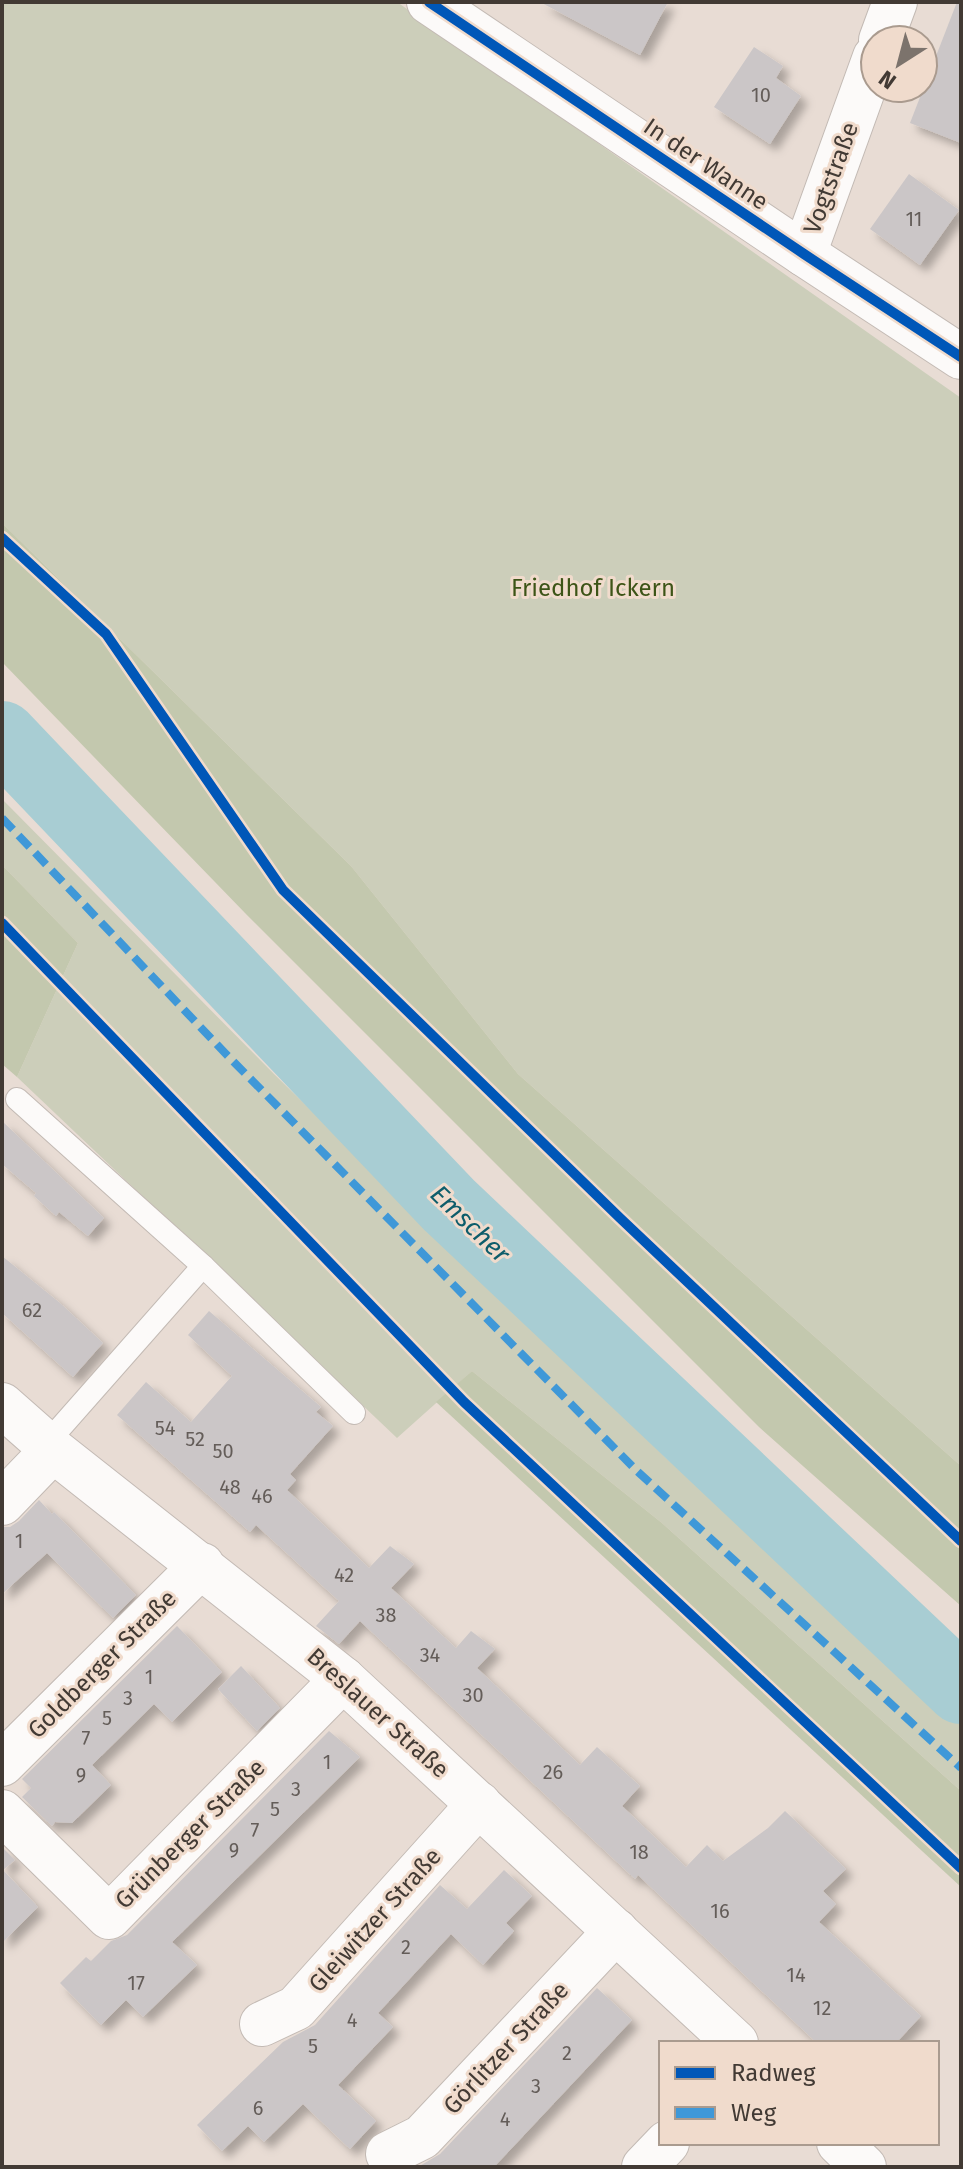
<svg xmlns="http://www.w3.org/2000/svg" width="963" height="2169" font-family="'Fira Sans',sans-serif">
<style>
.green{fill:#ccceba}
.forest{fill:#c3c8ae}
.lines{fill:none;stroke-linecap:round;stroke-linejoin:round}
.river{stroke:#a8cdd3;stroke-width:70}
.building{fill:#cbc6c7;filter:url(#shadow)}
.lane-casing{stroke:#c3bab4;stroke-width:24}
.street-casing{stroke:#c3bab4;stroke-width:46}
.lane{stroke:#fcfaf9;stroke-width:22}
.street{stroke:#fcfaf9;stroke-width:44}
.quiet{stroke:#3f98d8;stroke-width:8;stroke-dasharray:16 8;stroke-linecap:butt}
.cycleway-casing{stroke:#f0dbcc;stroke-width:15}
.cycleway{stroke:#0057b8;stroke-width:10}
.labels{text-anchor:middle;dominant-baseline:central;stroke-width:6;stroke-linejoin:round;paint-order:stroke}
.number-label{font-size:20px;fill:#645d59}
.street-label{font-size:24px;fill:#423a34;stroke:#f0dbcc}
.park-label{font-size:24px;fill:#3d5417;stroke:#f0dbcc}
.water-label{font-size:26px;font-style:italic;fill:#0e5d6b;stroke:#f0dbcc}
</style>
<defs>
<filter id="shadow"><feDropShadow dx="7" dy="7" stdDeviation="4" flood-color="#0004"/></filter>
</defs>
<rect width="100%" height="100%" fill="#e8dcd4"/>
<!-- green -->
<g class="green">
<path d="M2 2H397L961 398V1466L518 1074 351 866 2 523Z"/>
<path d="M2 799 274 1074 666 1458 961 1719V1791L662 1523 472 1371 397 1438 17 1077 78 943 2 865Z"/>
</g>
<!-- forest -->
<g class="forest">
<path d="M2 523 351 866 518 1074 961 1466V1606L759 1427 245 913 2 662Z"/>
<path d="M2 865 78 943 17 1077 2 1064Z"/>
<path d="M472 1371 662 1523 961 1791V1887L436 1402Z"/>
</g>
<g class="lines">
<!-- river -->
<path class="river" d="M2 736 449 1205 961 1689"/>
</g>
<!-- building -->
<g class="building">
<path d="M540 2H668L640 55Z"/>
<path d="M957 2H961V143L910 123Z"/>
<path d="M754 47 783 66 776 78 801 96 770 144 714 107Z"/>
<path d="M909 174 959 210 920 265 870 229Z"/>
<path d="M2 1121 104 1218 88 1236 59 1212 56 1216 34 1196 36 1193 2 1164Z"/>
<path d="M2 1256 60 1303 103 1343 73 1377 2 1313Z"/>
<path d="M209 1311 321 1407 316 1412 333 1426 290 1474 296 1480 287 1490 369 1568 390 1546 414 1564 391 1588 456 1648 471 1631 495 1649 477 1668 580 1765 597 1747 640 1786 622 1806 686 1867 707 1845 723 1861 768 1828 785 1811 846 1869 823 1891 836 1904 819 1922 921 2016 896 2043H817L638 1875 635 1879 360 1621 339 1644 316 1626 339 1601 256 1525 250 1532 117 1415 146 1382 191 1422 232 1376 188 1335Z"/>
<path d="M39 1500 52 1514 54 1512 136 1595 113 1618 47 1553 2 1594V1527H10L19 1521Z"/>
<path d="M177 1626 222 1672 172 1722 154 1704 92 1765 111 1785 72 1823 55 1822 52 1826 22 1797 31 1788 22 1779Z"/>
<path d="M241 1666 280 1708 257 1731 218 1689Z"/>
<path d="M329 1731 360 1757 172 1942 197 1965 143 2017 126 2000 101 2025 60 1983 86 1957 91 1961 111 1941 127 1935Z"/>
<path d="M2 1847 15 1860 3 1870 38 1907 2 1943Z"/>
<path d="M504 1870 532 1896 506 1923 514 1931 483 1965 451 1934 378 2013 393 2027 338 2085 376 2121 350 2149 303 2104 264 2142 248 2126 222 2151 197 2125 283 2042 315 2025 440 1885 467 1909Z"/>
<path d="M597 1988 632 2020 494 2167H418L440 2154Z"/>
</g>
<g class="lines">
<!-- lane casing -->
<g class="lane-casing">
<g id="lane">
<path d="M17 1099 203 1266 46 1444"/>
<path d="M203 1266 354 1413"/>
</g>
</g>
<!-- street casing -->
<g class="street-casing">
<g id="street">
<path d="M429 2 804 254 961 357"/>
<path d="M881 40 895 2"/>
<path d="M804 254 875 57"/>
<path d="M2 1405 53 1450 343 1679 736 2043"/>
<path d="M2 1503 53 1450"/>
<path d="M2 1764 202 1565"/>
<path d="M2 1812 109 1917 343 1679"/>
<path d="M262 2024 296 2008 479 1804"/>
<path d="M839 2143 864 2167"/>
<path d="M388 2154 422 2137 616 1931"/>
<path d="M644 2167 667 2143"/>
</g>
</g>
<!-- lane -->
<use href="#lane" class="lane"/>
<!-- street -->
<use href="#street" class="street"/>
<!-- quiet -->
<path class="quiet" d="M2 818 225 1053 637 1471 961 1768"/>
<!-- cycleway casing -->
<g class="cycleway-casing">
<g id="cycleway">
<path d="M429 2 804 254 961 357"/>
<path d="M2 538 106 634 283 890 620 1218 961 1541"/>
<path d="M2 923 464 1402 961 1868"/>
</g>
</g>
<!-- cycleway -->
<use href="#cycleway" class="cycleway"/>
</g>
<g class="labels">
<!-- number labels -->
<g class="number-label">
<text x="761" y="95">10</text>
<text x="914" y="219">11</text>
<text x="32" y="1310">62</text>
<text x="165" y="1428">54</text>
<text x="195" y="1439">52</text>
<text x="223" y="1451">50</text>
<text x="230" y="1487">48</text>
<text x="262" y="1496">46</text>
<text x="19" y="1541">1</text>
<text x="344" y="1575">42</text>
<text x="386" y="1615">38</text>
<text x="430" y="1655">34</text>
<text x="149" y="1677">1</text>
<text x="473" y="1695">30</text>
<text x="128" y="1698">3</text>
<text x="107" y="1718">5</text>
<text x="86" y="1738">7</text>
<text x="327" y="1762">1</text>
<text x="553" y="1772">26</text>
<text x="81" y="1775">9</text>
<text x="296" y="1789">3</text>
<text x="275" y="1809">5</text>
<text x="255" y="1830">7</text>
<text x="234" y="1850">9</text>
<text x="639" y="1852">18</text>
<text x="720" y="1911">16</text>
<text x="406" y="1947">2</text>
<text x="796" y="1975">14</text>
<text x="136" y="1983">17</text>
<text x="822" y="2008">12</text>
<text x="352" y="2020">4</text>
<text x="313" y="2046">5</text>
<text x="567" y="2053">2</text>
<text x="536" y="2086">3</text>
<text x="258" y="2108">6</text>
<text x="505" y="2119">4</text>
</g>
<!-- street labels -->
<g class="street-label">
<text transform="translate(706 164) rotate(34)">In der Wanne</text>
<text transform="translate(831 178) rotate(-70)">Vogtstraße</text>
<text transform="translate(102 1664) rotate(-45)">Goldberger Straße</text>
<text transform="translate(378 1713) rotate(42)">Breslauer Straße</text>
<text transform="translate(190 1834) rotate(-45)">Grünberger Straße</text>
<text transform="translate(375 1920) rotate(-48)">Gleiwitzer Straße</text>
<text transform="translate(506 2048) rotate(-47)">Görlitzer Straße</text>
</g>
<!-- park labels -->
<g class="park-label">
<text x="593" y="588">Friedhof Ickern</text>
</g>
<!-- water labels -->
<g class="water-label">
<text transform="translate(470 1224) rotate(44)">Emscher</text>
</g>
</g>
<!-- border -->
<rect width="963" height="2169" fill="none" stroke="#423a34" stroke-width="8"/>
<!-- legend -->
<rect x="659" y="2041" width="280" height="104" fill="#f0dbcc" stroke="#aa9b8f" stroke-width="2"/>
<rect x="675" y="2067" width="40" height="12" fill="#0057b8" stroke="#aa9b8f" stroke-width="2"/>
<text x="731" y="2081" font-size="24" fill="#423a34">Radweg</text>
<rect x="675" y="2107" width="40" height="12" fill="#3f98d8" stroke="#aa9b8f" stroke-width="2"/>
<text x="731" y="2121" font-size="24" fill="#423a34">Weg</text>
<!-- north arrow -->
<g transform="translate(899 64) rotate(216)"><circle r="38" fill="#f0dbcc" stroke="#aa9b8f" stroke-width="2"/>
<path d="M0-6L14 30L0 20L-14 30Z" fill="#7c736c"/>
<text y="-12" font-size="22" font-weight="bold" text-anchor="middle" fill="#423a34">N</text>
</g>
</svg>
